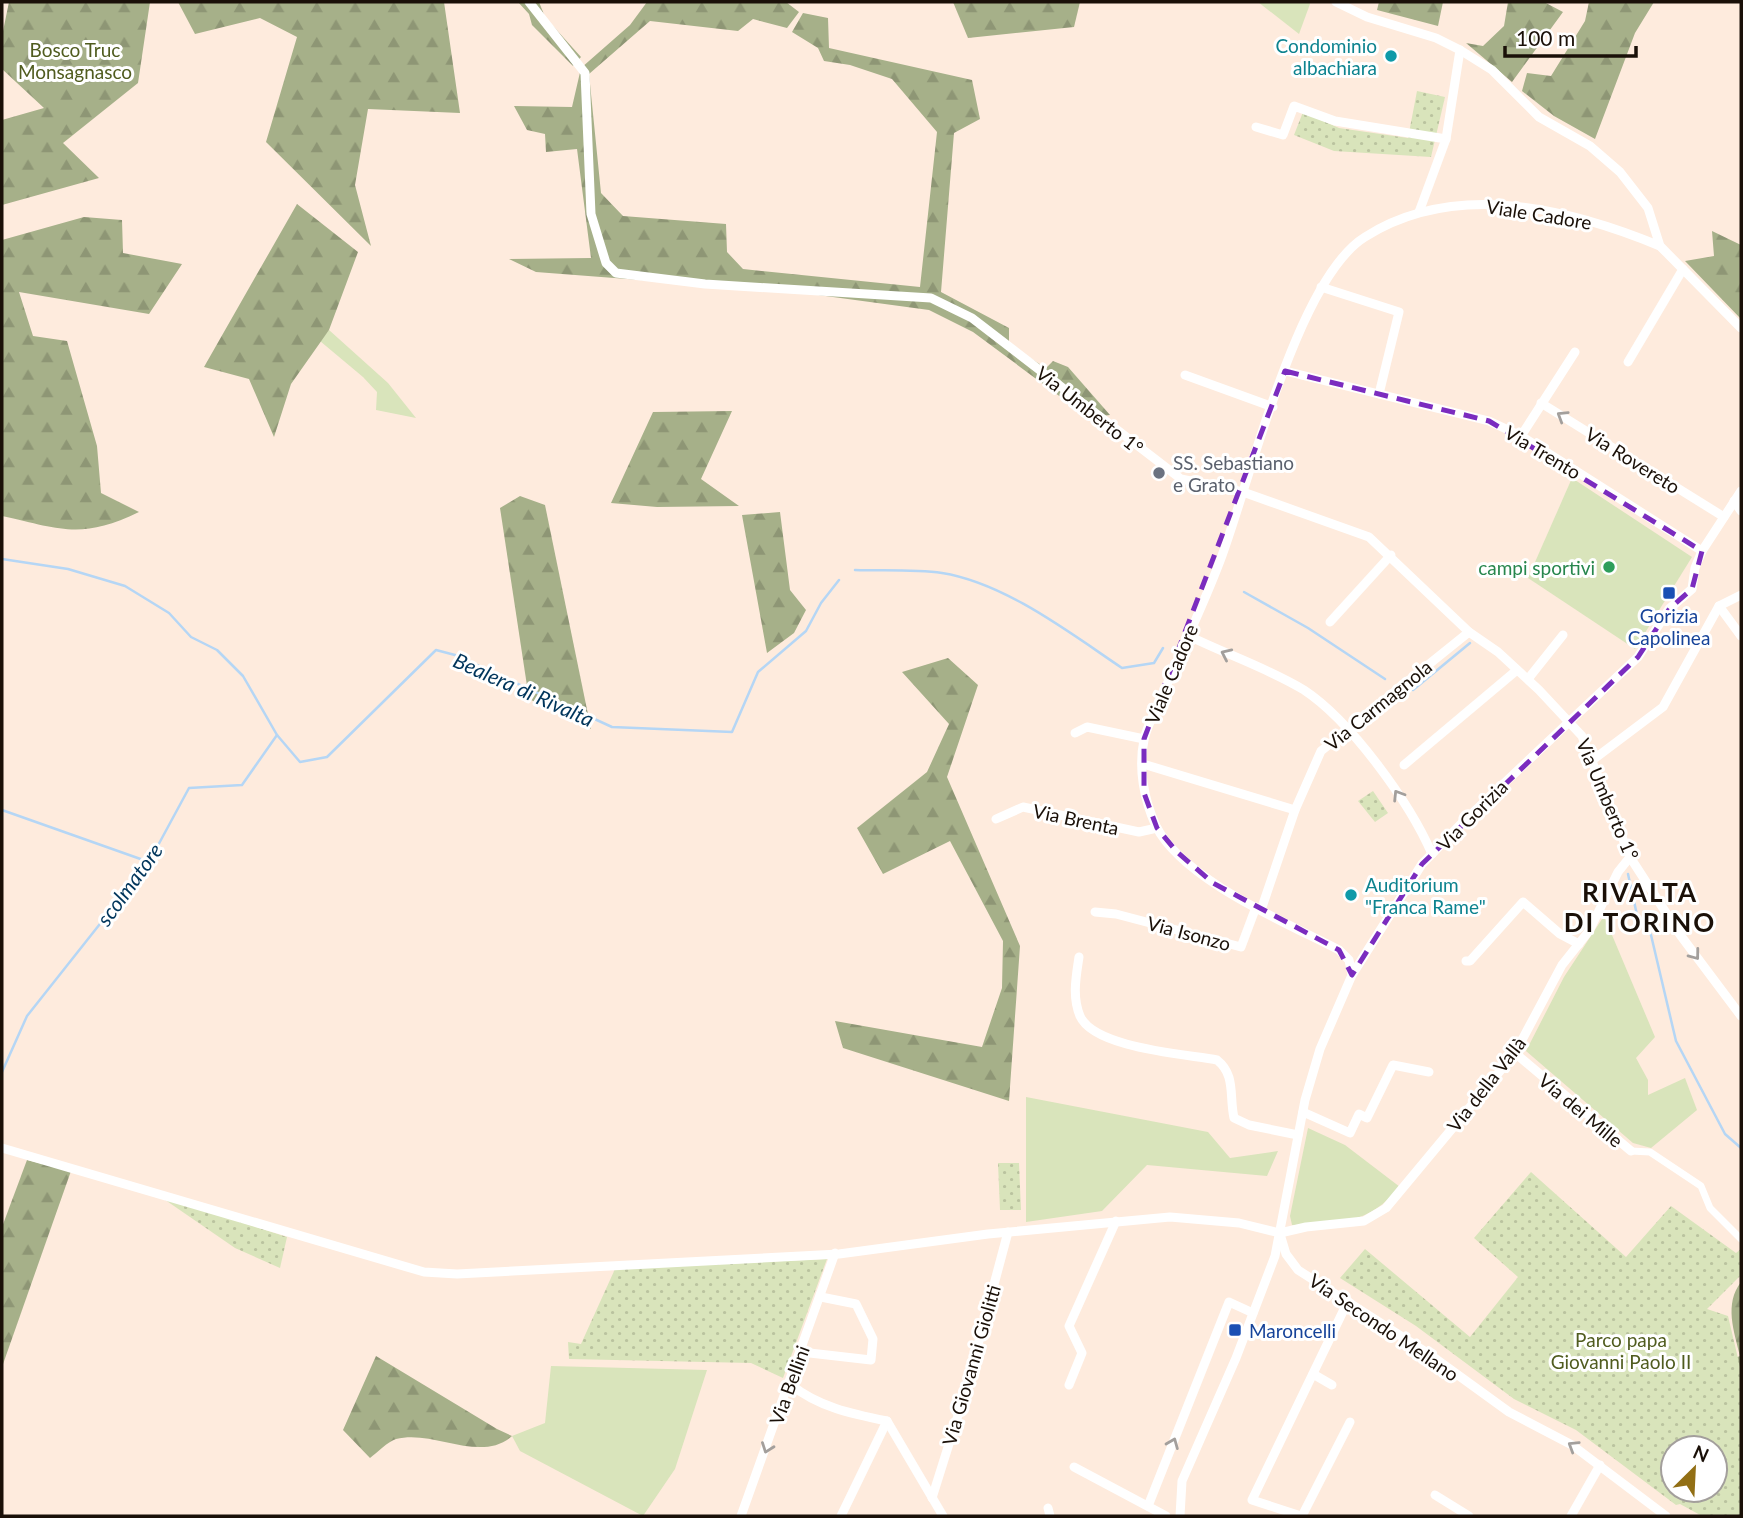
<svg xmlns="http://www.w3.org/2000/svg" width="1743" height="1518" font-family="Lato,sans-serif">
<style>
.green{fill:#d9e4bb}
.forest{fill:url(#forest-firs)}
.park{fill:url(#park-dots);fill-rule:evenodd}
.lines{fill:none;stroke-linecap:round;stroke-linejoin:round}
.stream{stroke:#b5d6f5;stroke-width:2.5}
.pedestrian{stroke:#fff;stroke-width:7}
.minor{stroke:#fff;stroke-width:9}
.oneway{stroke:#a39f9c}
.marked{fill:none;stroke:#7b2cbf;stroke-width:5;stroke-dasharray:14 9;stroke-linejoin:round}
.culture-dot{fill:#0f9aa8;stroke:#fff;stroke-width:2.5}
.worship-dot{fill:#6b7280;stroke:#fff;stroke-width:2.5}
.leisure-dot{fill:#2e9e5b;stroke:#fff;stroke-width:2.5}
.transit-dot{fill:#1a4fb4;stroke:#fff;stroke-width:2.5}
.labels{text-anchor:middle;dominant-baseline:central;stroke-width:6;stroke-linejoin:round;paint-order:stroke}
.culture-label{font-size:19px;fill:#0d838f;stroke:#fff;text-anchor:end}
.park-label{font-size:19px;fill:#505c1f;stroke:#fff}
.street-label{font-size:19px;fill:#1a1008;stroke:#fff}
.worship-label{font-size:19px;fill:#5b616d;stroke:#fff;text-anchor:start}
.leisure-label{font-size:19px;fill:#27864d;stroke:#fff;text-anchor:end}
.transit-label{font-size:19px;fill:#164399;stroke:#fff}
.water-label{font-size:21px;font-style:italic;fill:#00355b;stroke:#fff}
.district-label{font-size:26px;font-weight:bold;letter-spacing:2px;fill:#1a1008;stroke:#fff}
</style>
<defs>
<pattern id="forest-firs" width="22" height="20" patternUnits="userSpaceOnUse" patternTransform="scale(1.75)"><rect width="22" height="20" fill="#a6b089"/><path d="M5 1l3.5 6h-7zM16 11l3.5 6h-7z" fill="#8e9675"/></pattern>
<pattern id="park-dots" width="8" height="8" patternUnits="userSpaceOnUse" patternTransform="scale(1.75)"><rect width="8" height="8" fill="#d9e4bb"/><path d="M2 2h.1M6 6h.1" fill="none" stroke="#bac39f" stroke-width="1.8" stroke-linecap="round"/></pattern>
</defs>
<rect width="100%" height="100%" fill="#feebdd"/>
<!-- green -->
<g class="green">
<path d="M1258 2H1309L1310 4 1299 34Z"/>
<path d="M329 330 388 383 416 418 376 410 377 392 363 377 320 341Z"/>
<path d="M1572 478 1692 557 1635 649 1528 578Z"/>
<path d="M1604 916 1655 1037 1636 1058 1648 1080V1095L1685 1078 1697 1110 1651 1148 1633 1143 1526 1051 1564 977Z"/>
<path d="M1026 1097 1208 1132 1230 1158 1278 1151 1267 1176 1147 1165 1102 1211 1026 1222Z"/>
<path d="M1308 1128 1345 1145 1400 1187C1367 1225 1341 1223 1292 1225L1290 1216Z"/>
<path d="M551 1366 707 1370 675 1469 643 1516 520 1451 512 1436 545 1423Z"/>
</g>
<!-- forest -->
<g class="forest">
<path d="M9 2H150L138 83 63 143 99 178 2 205V120L44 108 2 69V36Z"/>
<path d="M178 2H444L460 113 368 109 355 185 371 246 266 142 297 37 260 18 195 34Z"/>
<path d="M518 2H539L545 17 581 57 573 66 532 25 529 14Z"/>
<path d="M647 2H786L799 12 787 28 753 19 738 31 650 21 589 74 601 193 623 216 726 224 727 252 743 269 920 287 937 132 892 79 850 65 824 61 818 48 792 32 803 13 828 18 829 48 972 80 980 119 954 133 941 292 1009 328V345L1046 368 1053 361 1068 367 1110 415 1089 418 973 332 929 310 796 292 536 272 509 259 591 258 577 149 546 152 545 134 527 130 514 106 572 107 581 68 630 25Z"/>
<path d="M953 2H1080L1074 27 968 38Z"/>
<path d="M1379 2H1443L1438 26 1377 10Z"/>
<path d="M1508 2H1544L1563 12 1512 82 1466 43 1483 46 1504 26Z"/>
<path d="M1589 2H1654L1635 33 1595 139 1554 116 1522 91 1527 73 1551 76 1585 21Z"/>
<path d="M297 204 358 252 329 330 291 384 274 437 249 379 204 367Z"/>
<path d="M84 217 122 220 123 253 182 264 149 314 19 292 33 336 67 341 97 446 101 493 139 512C81 540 61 529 2 516V240Z"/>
<path d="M1712 231 1741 245V319L1685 261 1714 256Z"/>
<path d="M732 411 701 479 739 506 657 507 611 503 653 412Z"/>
<path d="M520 496 545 505 591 729 529 699 500 508Z"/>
<path d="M780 512 790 590 806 610 794 633 767 653 742 515Z"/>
<path d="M948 658 978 685 947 777 1020 946 1009 1101 843 1048 835 1021 982 1047 1002 988 1003 941 950 841 883 874 857 828 927 772 949 724 902 672Z"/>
<path d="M27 1160 71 1171 2 1367V1227Z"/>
<path d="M1741 1282V1446L1704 1370 1740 1356C1734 1331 1724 1304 1741 1282Z"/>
<path d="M376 1356 497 1429 512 1436C480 1464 434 1429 396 1439 387 1442 378 1452 370 1458L343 1430Z"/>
</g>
<!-- park -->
<g class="park">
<path d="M1417 91 1445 97 1431 157 1334 151 1294 135 1303 112 1339 128 1408 138Z"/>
<path d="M1373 791 1388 813 1375 822 1358 801Z"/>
<path d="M998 1163H1019L1021 1210H1000Z"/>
<path d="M1531 1172 1626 1257 1671 1206 1736 1253 1741 1249V1275L1707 1309 1728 1316 1741 1371V1516H1702L1680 1504 1676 1505 1576 1430 1514 1399 1416 1326 1340 1278 1365 1249 1470 1337 1518 1277 1474 1238ZM1715 1448V1490H1673V1448Z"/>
<path d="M158 1195 287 1237 280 1268 235 1248Z"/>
<path d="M827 1259 783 1378 751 1363 569 1359 568 1342 581 1344 615 1269Z"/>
</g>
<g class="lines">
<!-- stream -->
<g class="stream">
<path d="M2 559 68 569 125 586 169 613 191 637 217 650 243 676 277 735 300 762 327 757 436 650 455 655 612 727 732 732 758 672 806 631 821 603 839 580"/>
<path d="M855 570C883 571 914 569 942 573 1005 583 1070 633 1122 668L1154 663 1163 648"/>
<path d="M1244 592 1308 628 1385 679"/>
<path d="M1413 690 1470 643"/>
<path d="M2 810 149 862"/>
<path d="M1628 874 1637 915 1651 935 1676 1041 1725 1134 1741 1148"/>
<path d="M2 1072 27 1016 149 862 189 788 242 785 277 735"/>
</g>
<!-- pedestrian -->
<path class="pedestrian" d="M1631 1151 1650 1152 1701 1186 1710 1208 1741 1239"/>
<!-- minor -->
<g class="minor">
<path d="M529 2 585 73 591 214 606 263 616 273 705 284 931 298 972 318 1181 479 1243 492 1369 537 1469 632 1498 652 1539 690 1582 736 1630 857 1681 936 1741 1016"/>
<path d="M1336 2 1367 17 1436 38 1460 50 1492 70 1539 117 1590 146 1620 172 1648 208 1660 246 1741 328"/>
<path d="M1256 127 1283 135 1294 106 1335 121 1446 139"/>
<path d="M1419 212 1446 139 1460 50"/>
<path d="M1321 287 1399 312 1379 394"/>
<path d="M1628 362 1683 269"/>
<path d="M1285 371 1489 421 1521 436 1702 551"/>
<path d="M1185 375 1273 407"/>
<path d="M1541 403 1724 517"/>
<path d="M1521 436 1575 352"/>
<path d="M1734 501 1741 511"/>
<path d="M1719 606 1741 636"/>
<path d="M1330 622 1391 555"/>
<path d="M1187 635C1225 654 1268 668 1304 690 1351 721 1410 803 1432 854"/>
<path d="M1528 679 1563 635"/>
<path d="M1075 733 1087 727 1144 739"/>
<path d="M1594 759 1663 707 1719 606 1741 595"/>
<path d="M1143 764 1295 810"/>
<path d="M1404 765 1517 670"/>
<path d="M996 819 1023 807 1139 832 1157 828"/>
<path d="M1261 910 1295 810 1321 751 1469 632"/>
<path d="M1095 912 1116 914 1241 947 1256 907"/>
<path d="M1079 957C1076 977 1072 997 1080 1016 1094 1048 1185 1054 1217 1060 1236 1075 1229 1096 1234 1118L1249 1125 1298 1135"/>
<path d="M1466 961H1470L1523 902 1560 934 1579 944"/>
<path d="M1352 975 1349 960 1339 950C1287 923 1183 880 1156 826 1144 800 1138 768 1144 740 1147 725 1156 710 1162 696 1181 651 1203 606 1220 561 1250 482 1297 279 1365 237 1455 180 1568 208 1660 246"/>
<path d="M1515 1053 1631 1151"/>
<path d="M1303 1112 1350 1133 1359 1114 1367 1118 1393 1065 1429 1072"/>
<path d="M2 1148 424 1272 457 1274 839 1254 988 1234 1170 1217 1239 1223 1280 1233 1306 1227 1364 1221 1386 1208 1515 1053 1562 965 1589 931 1618 872 1630 857"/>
<path d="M1280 1234 1286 1254 1298 1270 1429 1354 1509 1412 1572 1445 1666 1516"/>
<path d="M801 1352 871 1360 873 1339 856 1304 821 1297"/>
<path d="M1313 1374 1332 1385"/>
<path d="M790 1384C818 1407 852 1414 887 1421L943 1516"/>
<path d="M1069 1385 1082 1353 1069 1326 1116 1221"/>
<path d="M1074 1467 1166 1516"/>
<path d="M1435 1495 1469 1516"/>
<path d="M932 1498 965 1393 1008 1232"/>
<path d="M1148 1506 1229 1302 1253 1313"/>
<path d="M1048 1508 1050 1516"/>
<path d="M741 1516 835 1253"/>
<path d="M841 1516 887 1421"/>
<path d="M1180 1516 1182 1481 1236 1358 1275 1256 1305 1100 1320 1049 1352 975 1422 864 1462 823 1638 657 1669 609 1692 589 1695 568 1702 551 1741 491"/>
<path d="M1301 1516 1252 1500 1348 1301"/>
<path d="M1302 1516 1350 1422"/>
<path d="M1571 1516 1600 1465"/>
</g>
</g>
<!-- one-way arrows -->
<defs><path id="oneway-chevron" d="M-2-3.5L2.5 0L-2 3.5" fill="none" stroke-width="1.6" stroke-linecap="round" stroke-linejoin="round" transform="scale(1.75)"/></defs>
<g class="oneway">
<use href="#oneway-chevron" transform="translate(1562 416) rotate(-148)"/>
<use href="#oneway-chevron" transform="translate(1226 654) rotate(-155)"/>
<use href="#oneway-chevron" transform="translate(1398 795) rotate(-122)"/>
<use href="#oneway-chevron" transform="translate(1695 955) rotate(53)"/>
<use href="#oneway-chevron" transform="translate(1173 1443) rotate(-68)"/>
<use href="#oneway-chevron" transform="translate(1573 1446) rotate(-148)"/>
<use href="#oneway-chevron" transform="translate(767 1448) rotate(110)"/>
</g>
<!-- marked area -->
<path class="marked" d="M1285 371 1489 421 1702 551 1692 589 1670 608 1638 657 1422 864 1352 975 1339 950 1213 883 1177 852 1157 828 1144 793V739Z"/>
<!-- markers -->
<g class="culture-dot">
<circle cx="1391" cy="56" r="7"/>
<circle cx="1351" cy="895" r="7"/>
</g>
<circle class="worship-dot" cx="1159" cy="473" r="7"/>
<circle class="leisure-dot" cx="1609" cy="567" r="7"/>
<g class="transit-dot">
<rect x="1662" y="586" width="14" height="14" rx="3.5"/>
<rect x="1228" y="1323" width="14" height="14" rx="3.5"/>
</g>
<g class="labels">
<!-- culture labels -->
<g class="culture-label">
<text x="1377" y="45">Condominio<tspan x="1377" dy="22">albachiara</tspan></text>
<text x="1365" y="884" text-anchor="start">Auditorium<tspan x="1365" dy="22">"Franca Rame"</tspan></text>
</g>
<!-- park labels -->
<g class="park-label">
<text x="75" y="49">Bosco Truc<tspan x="75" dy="22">Monsagnasco</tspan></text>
<text x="1621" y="1339">Parco papa<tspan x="1621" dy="22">Giovanni Paolo II</tspan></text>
</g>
<!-- street labels -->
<g class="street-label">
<text transform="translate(1539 214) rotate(9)">Viale Cadore</text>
<text transform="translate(1090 410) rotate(38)">Via Umberto 1°</text>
<text transform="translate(1543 452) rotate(31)">Via Trento</text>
<text transform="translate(1633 460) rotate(32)">Via Rovereto</text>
<text transform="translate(1171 674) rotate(-67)">Viale Cadore</text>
<text transform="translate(1378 705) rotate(-39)">Via Carmagnola</text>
<text transform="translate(1608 799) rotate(67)">Via Umberto 1°</text>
<text transform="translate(1472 815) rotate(-45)">Via Gorizia</text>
<text transform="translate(1076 819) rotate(12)">Via Brenta</text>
<text transform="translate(1189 933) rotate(15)">Via Isonzo</text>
<text transform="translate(1486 1084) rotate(-52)">Via della Vallà</text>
<text transform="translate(1581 1110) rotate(40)">Via dei Mille</text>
<text transform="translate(1384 1327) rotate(34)">Via Secondo Mellano</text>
<text transform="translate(971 1365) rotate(-74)">Via Giovanni Giolitti</text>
<text transform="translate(789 1385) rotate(-70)">Via Bellini</text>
</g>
<!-- worship labels -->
<g class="worship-label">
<text x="1173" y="462">SS. Sebastiano<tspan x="1173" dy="22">e Grato</tspan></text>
</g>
<!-- leisure labels -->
<g class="leisure-label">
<text x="1595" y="567">campi sportivi</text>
</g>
<!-- transit labels -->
<g class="transit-label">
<text x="1669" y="615">Gorizia<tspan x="1669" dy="22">Capolinea</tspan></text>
<text x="1249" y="1330" text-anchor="start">Maroncelli</text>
</g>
<!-- water labels -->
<g class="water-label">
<text transform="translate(524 689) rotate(24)">Bealera di Rivalta</text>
<text transform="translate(129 884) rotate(-54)">scolmatore</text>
</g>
<!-- district labels -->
<g class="district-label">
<text x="1640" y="892">RIVALTA<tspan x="1640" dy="30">DI TORINO</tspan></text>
</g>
</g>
<!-- border -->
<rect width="1743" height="1518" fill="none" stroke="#1a1008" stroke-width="7"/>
<!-- north arrow -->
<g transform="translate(1694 1469) rotate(24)"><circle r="33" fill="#ffffff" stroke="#a39f9c" stroke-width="2"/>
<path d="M0-5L12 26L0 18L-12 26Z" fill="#926f15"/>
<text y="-10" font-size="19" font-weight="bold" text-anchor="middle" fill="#1a1008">N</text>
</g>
<!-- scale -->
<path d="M1505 46v10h131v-10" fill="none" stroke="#1a1008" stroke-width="3.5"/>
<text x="1516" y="46" font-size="21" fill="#1a1008" stroke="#ffffff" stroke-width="5" paint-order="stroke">100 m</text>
</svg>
